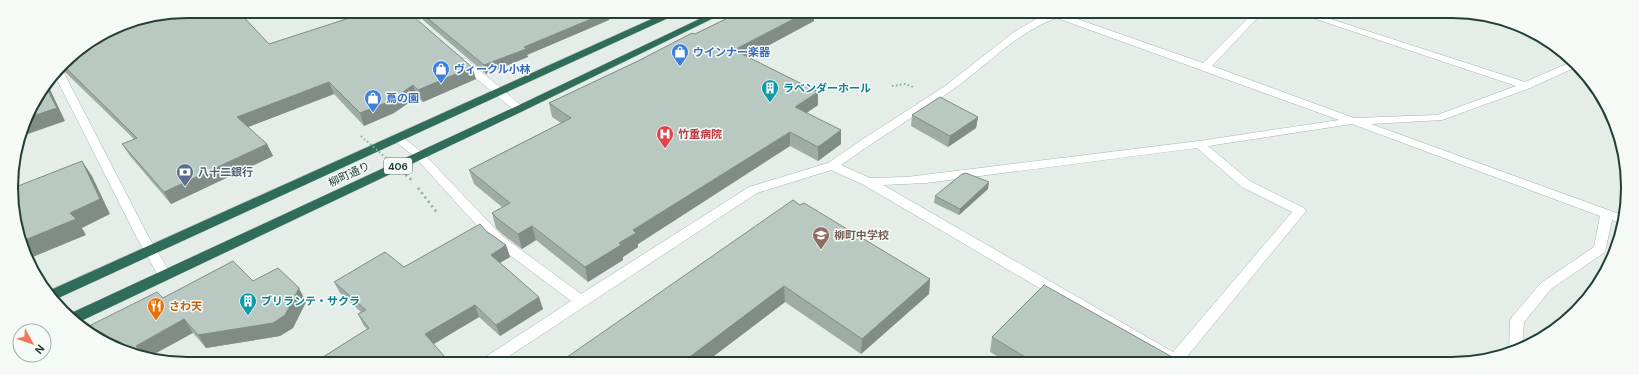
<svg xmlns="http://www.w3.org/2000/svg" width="1639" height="375" font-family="'DM Sans','Noto Sans JP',sans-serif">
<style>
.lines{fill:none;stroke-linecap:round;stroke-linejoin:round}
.street-casing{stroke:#a6b5af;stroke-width:1}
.highway-casing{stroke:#c1c9c6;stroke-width:1}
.path-far1{stroke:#84b19f;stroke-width:2;stroke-dasharray:1.5 2.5;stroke-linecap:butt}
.path{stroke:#84b19f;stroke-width:2.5;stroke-dasharray:2 3.5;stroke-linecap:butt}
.street{fill:#fff;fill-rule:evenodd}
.highway{fill:#2f6c59;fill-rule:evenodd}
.path-bridge-far1{stroke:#84b19f;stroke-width:2;stroke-dasharray:1.5 2.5;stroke-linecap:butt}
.path-bridge{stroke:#84b19f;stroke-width:2.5;stroke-dasharray:2 3.5;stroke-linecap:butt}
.wall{fill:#9faca6}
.shaded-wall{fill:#828c87}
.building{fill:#b9c8c1;stroke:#828c87}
.labels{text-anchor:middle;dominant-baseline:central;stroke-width:3;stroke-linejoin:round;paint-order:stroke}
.shield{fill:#f5faf7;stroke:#62776f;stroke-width:1}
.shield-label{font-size:10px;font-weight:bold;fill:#233f35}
.shop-label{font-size:11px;font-weight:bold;fill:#366cbe;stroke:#f5faf7;text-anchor:start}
.culture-label{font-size:11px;font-weight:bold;fill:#0d838f;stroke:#f5faf7;text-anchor:start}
.health-label{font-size:11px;font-weight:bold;fill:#be3a42;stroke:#f5faf7;text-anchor:start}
.service-label{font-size:11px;font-weight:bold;fill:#4e5e75;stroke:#f5faf7;text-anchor:start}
.street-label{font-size:11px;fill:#233f35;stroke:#f5faf7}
.education-label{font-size:11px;font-weight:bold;fill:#785e54;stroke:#f5faf7;text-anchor:start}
.food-label{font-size:11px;font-weight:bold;fill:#c56008;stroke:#f5faf7;text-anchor:start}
.rim{fill:none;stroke:#233f35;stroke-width:2}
</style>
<rect width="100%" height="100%" fill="#e4ede8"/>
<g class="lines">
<!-- street casing -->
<g class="street-casing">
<g id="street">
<path d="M426 11H439L413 22 408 19 410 17Z"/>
<path d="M1044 12H1064L1063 14 1203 63 1254 12H1263L1212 66 1354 118 1437 115 1516 86 1295 12H1309L1525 82 1571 62 1576 67 1530 88 1442 120 1371 124 1625 216 1622 224 1612 220 1605 252 1551 289 1524 322 1522 348 1509 352 1510 321 1512 317 1541 283 1594 247 1600 216 1352 124 1208 146 1250 181 1304 208 1306 211 1185 359 1187 363H1167L864 185 831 170 757 193 500 362H482L484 358 571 301 491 241 415 157 391 138 397 135 401 136 423 153 501 235 581 294 749 187 828 163 863 139 945 86 1014 32 1036 19 1048 15ZM1057 18 1339 120 1199 141 907 177 870 178 841 165C877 139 916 116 952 90 987 66 1016 32 1057 18ZM1197 148 1242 187 1292 212 1173 352 883 185 926 183Z"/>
<path d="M462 58 466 59 523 107 524 109 523 111H515L458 63 457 61 458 59Z"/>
<path d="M62 69 148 236 172 276 170 279 165 281 160 279 136 236 55 76Z"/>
</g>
</g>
<!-- highway casing -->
<g class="highway-casing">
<g id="highway">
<path d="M667 12H679L677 14 54 300 46 292Z"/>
<path d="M714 12H726L523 111 79 322 69 314 515 107Z"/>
</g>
</g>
<!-- path-far1 -->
<path class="path-far1" d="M892 86 905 84 913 87"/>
<!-- path -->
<path class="path" d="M418 188 438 214"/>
<!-- street -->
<use href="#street" class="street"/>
<!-- highway -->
<use href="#highway" class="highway"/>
<!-- path-bridge-far1 -->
<path class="path-bridge-far1" d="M361 136 394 165"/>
<!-- path-bridge -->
<path class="path-bridge" d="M393 164 413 181"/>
</g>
<!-- wall -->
<g class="wall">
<path d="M420 12 609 20 527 55 528 57 486 74 423 20Z"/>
<path d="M740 12H814V21L747 57 818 92V105L806 113 841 130V144L818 161 790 146 638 244V247L623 257V260L588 282 536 240 522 249 502 234 496 228 492 213 502 207 474 184 469 170 561 123 552 117 549 103 695 34Z"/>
<path d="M269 44 476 79 423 102 417 97 394 113 364 126 334 94 248 127 267 144 273 156 171 204 130 156 122 144 134 139 65 72 63 68H61L71 55Z"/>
<path d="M912 115 978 117 976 128 948 147 911 126Z"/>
<path d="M988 189 959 215 934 203 935 196Z"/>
<path d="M800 205 930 279 929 294 861 354 785 302 706 362H560Z"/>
<path d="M486 231 506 245 510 257 500 263 543 309 500 336 479 317 434 344 367 329 364 326 358 314 362 313 340 293 334 282 404 267Z"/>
<path d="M253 281 306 302 293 328 280 336 206 348 163 298Z"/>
<path d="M992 337 1181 362H1007L990 352Z"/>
</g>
<!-- shaded-wall -->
<g class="shaded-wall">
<path d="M415 11H421L415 13Z"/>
<path d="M608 12 609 20 527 55 528 57 486 74 484 65 524 47Z"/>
<path d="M807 12H814V21L735 63 734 50Z"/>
<path d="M472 67 476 79 423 102 418 90Z"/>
<path d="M329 82 334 94 243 129 237 117Z"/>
<path d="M48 85 65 121 22 136 27 118Z"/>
<path d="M413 85 417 97 394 113 364 126 360 113Z"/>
<path d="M818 92V105L795 121V107Z"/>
<path d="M978 117 976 128 948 147 950 136Z"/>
<path d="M841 130V144L818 161V147Z"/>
<path d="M790 132V146L638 244V247L623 257V260L588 282 585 267 619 243 633 230Z"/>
<path d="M267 144 273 156 171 204 164 192Z"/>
<path d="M82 161 92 176 110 214 82 228 86 235 28 259 20 244V242Z"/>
<path d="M989 182 988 189 959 215 960 209Z"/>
<path d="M532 226 536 240 522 249 518 234Z"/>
<path d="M506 245 510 257 494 266 491 255Z"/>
<path d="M930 279 929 294 861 354 862 339Z"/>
<path d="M784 286 785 302 706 362H683Z"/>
<path d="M299 288 306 302 293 328 280 336 206 348 198 335Z"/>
<path d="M539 297 543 309 500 336 496 325Z"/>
<path d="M475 305 479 317 430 346 425 334Z"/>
<path d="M184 319 193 333 149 357 143 355 136 346Z"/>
<path d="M444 356 447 362H433Z"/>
</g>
<!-- building -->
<g class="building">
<path d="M188 11H238L269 44 371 11H407L472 67 418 90 413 85 390 101 360 113 329 82 237 117 267 144 164 192 122 144 137 138 63 65 71 55 120 24Z"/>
<path d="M421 11 607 12H608L524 47 526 49 484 65 420 12Z"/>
<path d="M740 12H807L734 50 818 92 795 107 841 130 818 147 790 132 633 230 636 233 619 243 621 245 585 267 532 226 518 234 498 219 492 213 510 203 469 170 571 118 549 103 638 61 692 33 695 34Z"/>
<path d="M46 87 57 108 27 118 29 109Z"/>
<path d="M940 97 978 117 950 136 912 115Z"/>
<path d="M82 161 100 199 70 213 76 219 20 242 13 188Z"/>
<path d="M966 173 989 182 960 209 935 196 962 174Z"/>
<path d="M793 200 800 205 804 203 930 279 862 339 784 286 683 362H560Z"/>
<path d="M480 224 486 231 506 245 491 255 539 297 496 325 475 305 425 334 444 356 433 362H315L369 328 358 314 366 310 334 282 385 252 404 267Z"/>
<path d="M233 261 253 281 278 268 299 288 285 315 273 323 198 335 184 319 136 346 143 355 99 340 85 328 157 292 163 298Z"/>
<path d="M1044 285 1181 362H1033L992 337Z"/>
</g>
<!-- icons -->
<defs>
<g id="shop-pin" transform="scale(0.9)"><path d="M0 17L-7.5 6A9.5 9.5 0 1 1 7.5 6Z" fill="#3f7fe0" stroke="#f5faf7"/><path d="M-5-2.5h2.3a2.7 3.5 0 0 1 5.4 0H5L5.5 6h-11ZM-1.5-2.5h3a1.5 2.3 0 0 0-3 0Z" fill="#fff"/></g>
<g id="building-pin" transform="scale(0.9)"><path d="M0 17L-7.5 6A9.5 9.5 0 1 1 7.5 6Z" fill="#0f9aa8" stroke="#f5faf7"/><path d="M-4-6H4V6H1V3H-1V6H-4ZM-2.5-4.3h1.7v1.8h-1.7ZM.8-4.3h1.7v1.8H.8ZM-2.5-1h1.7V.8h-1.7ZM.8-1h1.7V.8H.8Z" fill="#fff"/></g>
<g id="hospital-pin" transform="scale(0.9)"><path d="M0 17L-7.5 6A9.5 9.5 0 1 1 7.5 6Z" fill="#e0444e" stroke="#f5faf7"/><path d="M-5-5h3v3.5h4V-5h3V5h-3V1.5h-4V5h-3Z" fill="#fff"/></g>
<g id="bank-pin" transform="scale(0.9)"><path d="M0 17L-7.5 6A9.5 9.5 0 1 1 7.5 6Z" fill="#5c6f8a" stroke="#f5faf7"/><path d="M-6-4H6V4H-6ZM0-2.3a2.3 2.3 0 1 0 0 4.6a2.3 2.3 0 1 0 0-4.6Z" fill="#fff"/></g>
<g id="school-pin" transform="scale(0.9)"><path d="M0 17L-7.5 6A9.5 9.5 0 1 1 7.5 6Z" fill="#8d6e63" stroke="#f5faf7"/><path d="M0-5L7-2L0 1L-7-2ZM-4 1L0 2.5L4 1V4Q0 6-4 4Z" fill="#fff"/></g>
<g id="restaurant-pin" transform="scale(0.9)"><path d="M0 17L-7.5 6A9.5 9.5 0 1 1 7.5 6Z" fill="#e8710a" stroke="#f5faf7"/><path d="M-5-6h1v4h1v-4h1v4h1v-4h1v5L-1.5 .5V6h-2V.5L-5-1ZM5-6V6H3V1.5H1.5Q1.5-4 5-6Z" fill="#fff"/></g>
</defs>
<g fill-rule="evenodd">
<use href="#shop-pin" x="680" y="52"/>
<use href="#shop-pin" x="441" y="69"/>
<use href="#building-pin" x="770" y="88"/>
<use href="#shop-pin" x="373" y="98"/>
<use href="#hospital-pin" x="665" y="134"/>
<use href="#bank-pin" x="185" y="172"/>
<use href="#school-pin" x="821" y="235"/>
<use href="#building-pin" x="248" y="301"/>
<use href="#restaurant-pin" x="156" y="306"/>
</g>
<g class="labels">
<!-- shield labels -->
<rect class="shield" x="384" y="158" width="28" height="16" rx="3"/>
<g class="shield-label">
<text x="398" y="166">406</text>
</g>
<!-- shop labels -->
<g class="shop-label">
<text x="693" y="52">ウインナー楽器</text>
<text x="454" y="69">ヴィークル小林</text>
<text x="386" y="98">蔦の園</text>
</g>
<!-- culture labels -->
<g class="culture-label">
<text x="783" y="88">ラベンダーホール</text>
<text x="261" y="301">ブリランテ・サクラ</text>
</g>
<!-- health labels -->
<g class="health-label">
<text x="678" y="134">竹重病院</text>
</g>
<!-- service labels -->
<g class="service-label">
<text x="198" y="172">八十二銀行</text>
</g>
<!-- street labels -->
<g class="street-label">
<text transform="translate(349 174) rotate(-25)">柳町通り</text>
</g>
<!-- education labels -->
<g class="education-label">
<text x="834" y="235">柳町中学校</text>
</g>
<!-- food labels -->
<g class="food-label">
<text x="169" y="306">さわ天</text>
</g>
</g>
<!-- crop -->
<path d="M0 0H1639V375H0ZM187 18H1452A169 169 0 0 1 1621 187V188A169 169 0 0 1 1452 357H187A169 169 0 0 1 18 188V187A169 169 0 0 1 187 18Z" fill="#f5faf7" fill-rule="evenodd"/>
<path class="rim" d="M187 18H1452A169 169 0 0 1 1621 187V188A169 169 0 0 1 1452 357H187A169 169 0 0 1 18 188V187A169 169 0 0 1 187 18Z"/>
<!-- north arrow -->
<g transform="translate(32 343) rotate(130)"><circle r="19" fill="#f5faf7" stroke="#a1afa9"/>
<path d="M0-3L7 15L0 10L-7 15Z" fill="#f2745d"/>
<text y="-6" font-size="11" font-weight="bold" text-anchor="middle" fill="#233f35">N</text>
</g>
</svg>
